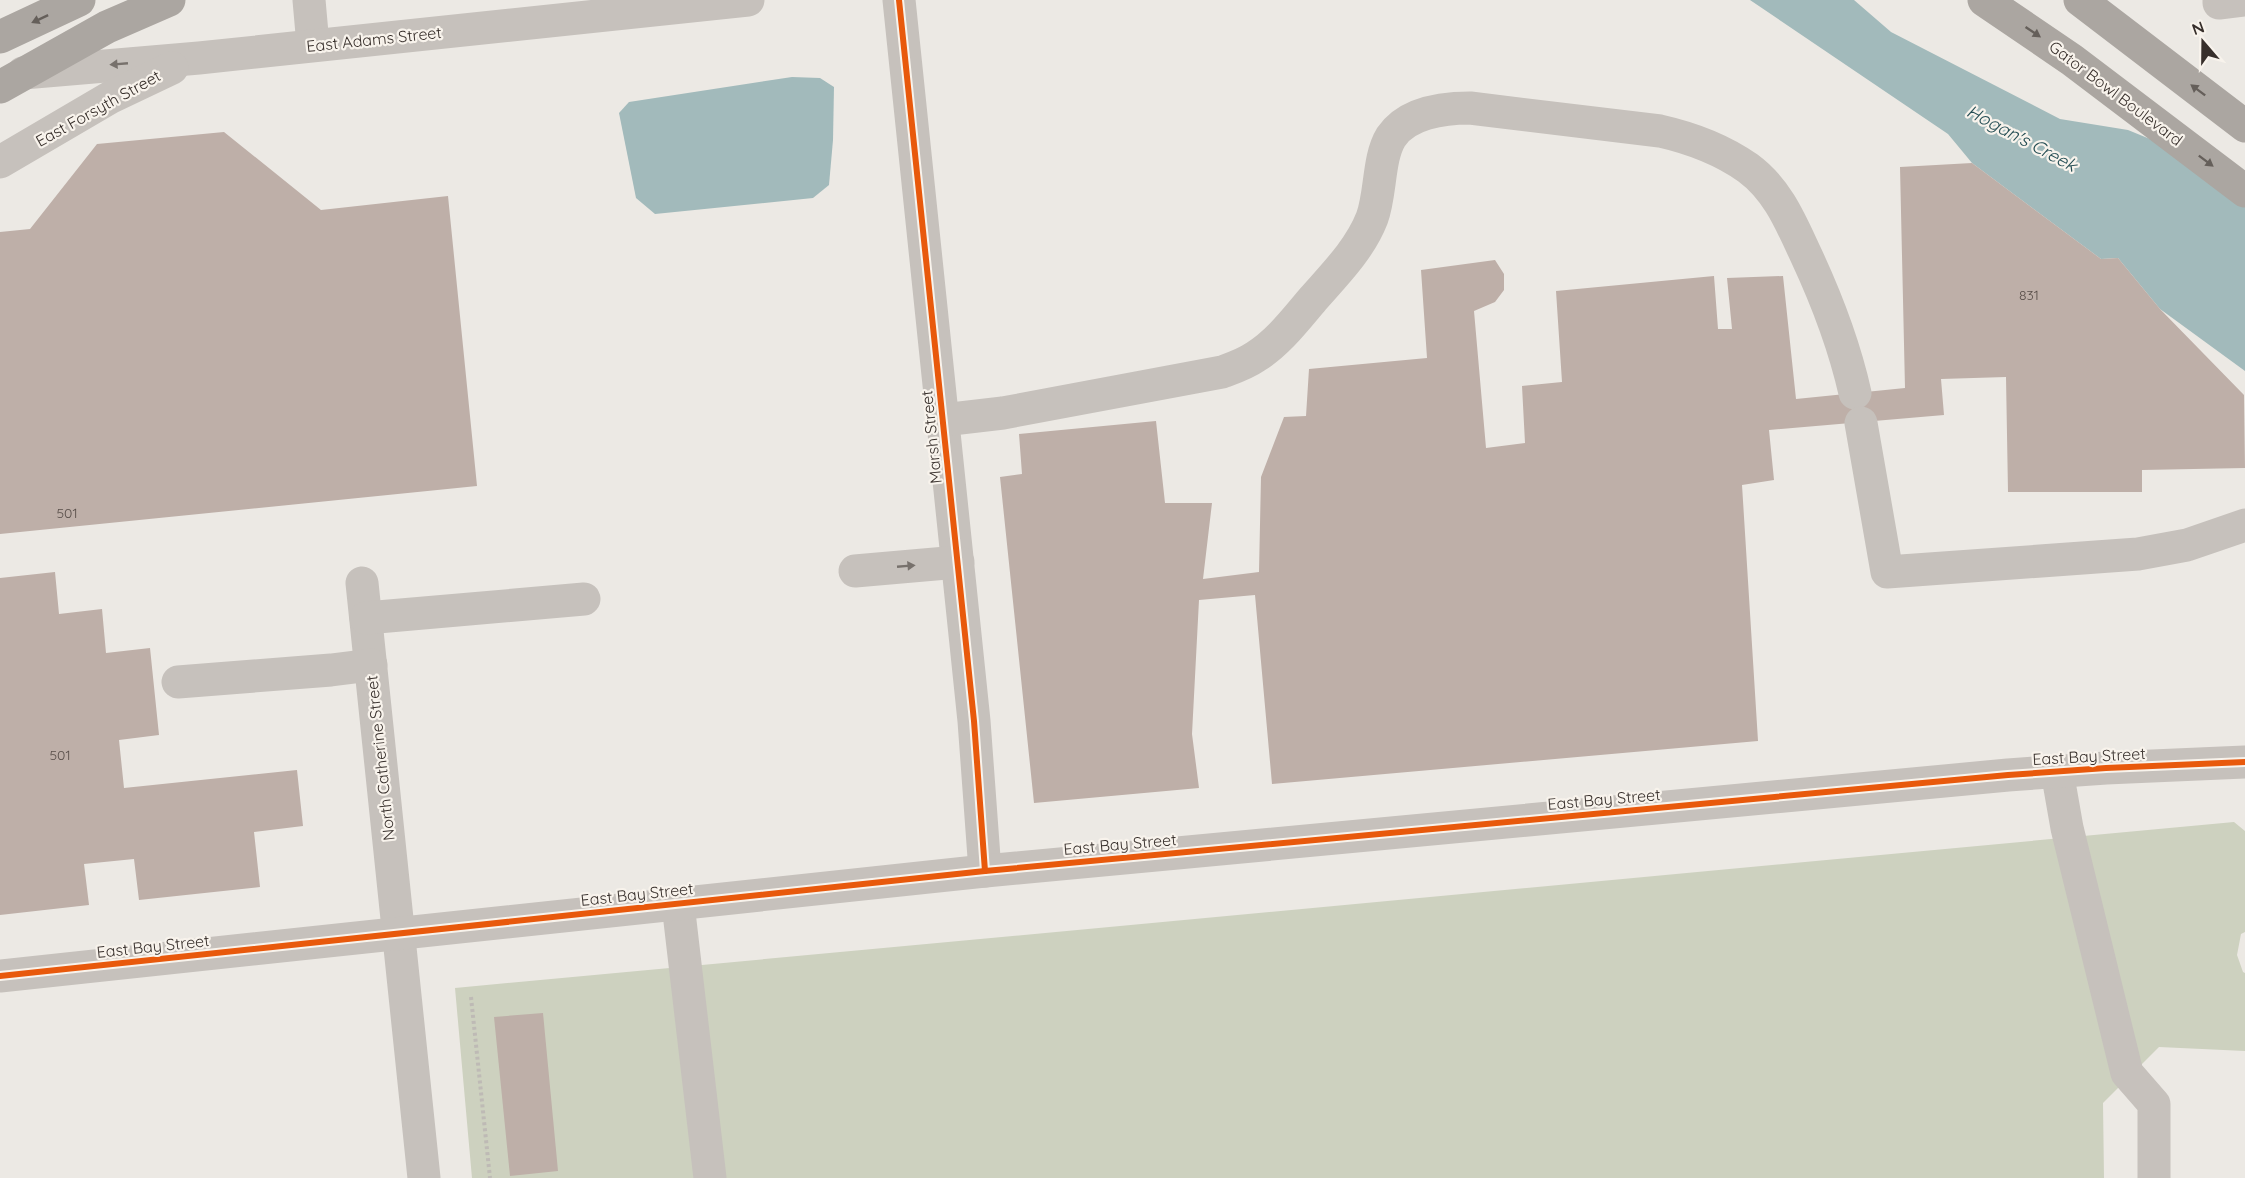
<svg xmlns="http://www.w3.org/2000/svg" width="2245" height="1178" font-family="Quicksand,sans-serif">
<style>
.green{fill:#cdd1bf}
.water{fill:#a2babb}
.building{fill:#beafa8}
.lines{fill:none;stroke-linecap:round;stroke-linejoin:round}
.path{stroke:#bebab5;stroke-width:4;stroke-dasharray:3 3;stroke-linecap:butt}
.minor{stroke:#c6c1bc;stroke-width:33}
.major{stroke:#aba6a1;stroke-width:33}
.major-bridge{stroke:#aba6a1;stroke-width:33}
.cycleway-casing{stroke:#f8f3ec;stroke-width:10}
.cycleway{stroke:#e8590c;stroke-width:6}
.oneway{fill:#655f5a}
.oneway2{fill:#77716c}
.labels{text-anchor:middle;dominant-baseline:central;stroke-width:4.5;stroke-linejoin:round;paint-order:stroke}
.number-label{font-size:14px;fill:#594f4a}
.street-label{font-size:16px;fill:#372f2b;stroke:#f8f3ec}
.water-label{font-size:18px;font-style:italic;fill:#254e54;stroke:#f8f3ec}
</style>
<rect width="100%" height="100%" fill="#ece9e4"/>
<!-- green -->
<path class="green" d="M2234 822 2245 831V932L2241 934 2237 955 2243 972 2245 973V1051L2159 1047 2103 1103 2104 1178H472L455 988Z"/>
<!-- water -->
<g class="water">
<path d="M1750 0H1854L1891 32 2060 119 2128 130 2245 178V371L2160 309 2118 258 2101 259 1972 163 1948 134Z"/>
<path d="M792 77 820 78 834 87 833 140 829 185 813 198 655 214 636 198 619 113 629 102Z"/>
</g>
<!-- building -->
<g class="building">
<path d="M224 132 321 210 448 196 477 486 0 534V232L30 229 97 144Z"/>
<path d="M1972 163 2101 259 2118 258 2160 309 2244 395 2245 468 2142 470V492H2008L2006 377 1941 379 1944 415 1769 430 1774 480 1742 485 1758 741 1272 784 1255 595 1199 600 1192 734 1199 788 1034 803 1000 477 1022 474 1019 434 1156 421 1165 503H1212L1203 579 1259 572 1261 477 1284 417 1306 416 1309 369 1427 358 1421 270 1495 260 1504 274V290L1495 302 1474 311 1486 448 1525 443 1522 386 1562 382 1556 291 1714 276 1718 329H1732L1727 278 1783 276 1796 399 1905 388 1900 167Z"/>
<path d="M55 572 59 614 102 609 106 653 150 648 159 735 119 740 124 788 297 770 303 826 254 832 260 887 139 900 134 859 84 864 89 905 0 915V578Z"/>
<path d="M543 1013 558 1171 510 1176 494 1017Z"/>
</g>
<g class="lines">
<!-- path -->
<path class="path" d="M471 997 490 1178"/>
<!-- minor -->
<g class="minor">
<path d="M309 0 313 45"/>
<path d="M899 0 974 721 985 871"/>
<path d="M2219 0V3L2245 0"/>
<path d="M23 73 199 58 748 0"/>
<path d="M0 162 111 97 172 68"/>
<path d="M943 420 1003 413 1222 372C1233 368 1245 364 1255 357 1278 343 1296 319 1313 299 1335 274 1360 249 1372 218 1381 194 1378 158 1391 137 1407 113 1443 108 1470 108L1660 131C1691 138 1721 149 1748 168 1778 190 1791 223 1806 255 1827 300 1844 344 1855 393"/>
<path d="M1861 423 1887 572 2138 554 2187 545 2245 525"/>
<path d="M855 571 958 562"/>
<path d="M362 583 424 1178"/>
<path d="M366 618 584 599"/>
<path d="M178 682 331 670 371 665"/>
<path d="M2057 771 2067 828 2127 1073 2154 1104V1178"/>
<path d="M678 904 710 1178"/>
<path d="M0 976 985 871 2008 775 2106 768 2245 762"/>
</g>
<!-- major -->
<g class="major">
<path d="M1984 0 2072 60 2245 191"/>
<path d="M2080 0 2245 126"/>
<path d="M0 37 79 0"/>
</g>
<!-- major-bridge -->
<path class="major-bridge" d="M0 87 107 27 169 0"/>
<!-- cycleway casing -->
<g class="cycleway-casing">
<g id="cycleway">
<path d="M899 0 974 721 985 871"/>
<path d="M0 976 985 871 2008 775 2106 768 2245 762"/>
</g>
</g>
<!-- cycleway -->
<use href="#cycleway" class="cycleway"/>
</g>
<!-- one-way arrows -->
<defs><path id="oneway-solid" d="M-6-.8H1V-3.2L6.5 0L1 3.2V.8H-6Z" transform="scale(1.5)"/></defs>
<g class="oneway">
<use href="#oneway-solid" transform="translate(40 19) rotate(155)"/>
<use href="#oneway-solid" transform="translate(2033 32) rotate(34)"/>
<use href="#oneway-solid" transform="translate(2198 90) rotate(-143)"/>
<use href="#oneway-solid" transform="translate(2206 161) rotate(37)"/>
</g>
<g class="oneway2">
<use href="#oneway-solid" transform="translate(119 64) rotate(175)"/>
<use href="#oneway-solid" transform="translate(906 566) rotate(-5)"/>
</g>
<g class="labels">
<!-- number labels -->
<g class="number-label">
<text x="2029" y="295">831</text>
<text x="67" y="513">501</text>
<text x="60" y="755">501</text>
</g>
<!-- street labels -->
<g class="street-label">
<text transform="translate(374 39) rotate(-6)">East Adams Street</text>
<text transform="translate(2116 93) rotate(37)">Gator Bowl Boulevard</text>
<text transform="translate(98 108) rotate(-29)">East Forsyth Street</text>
<text transform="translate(931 437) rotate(-96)">Marsh Street</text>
<text transform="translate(2089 756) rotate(-3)">East Bay Street</text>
<text transform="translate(380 758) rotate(-96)">North Catherine Street</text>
<text transform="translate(1604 799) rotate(-5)">East Bay Street</text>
<text transform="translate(1120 844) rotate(-5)">East Bay Street</text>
<text transform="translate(637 894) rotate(-6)">East Bay Street</text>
<text transform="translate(153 946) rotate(-6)">East Bay Street</text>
</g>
<!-- water labels -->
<g class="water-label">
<text transform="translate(2022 138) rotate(28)">Hogan's Creek</text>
</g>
</g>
<!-- north arrow -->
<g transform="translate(2203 42) rotate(340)" stroke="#f8f3ec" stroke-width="4.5" paint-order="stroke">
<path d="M0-4.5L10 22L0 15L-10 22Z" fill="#372f2b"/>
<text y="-9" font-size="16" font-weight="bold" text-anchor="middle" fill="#372f2b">N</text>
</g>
</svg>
